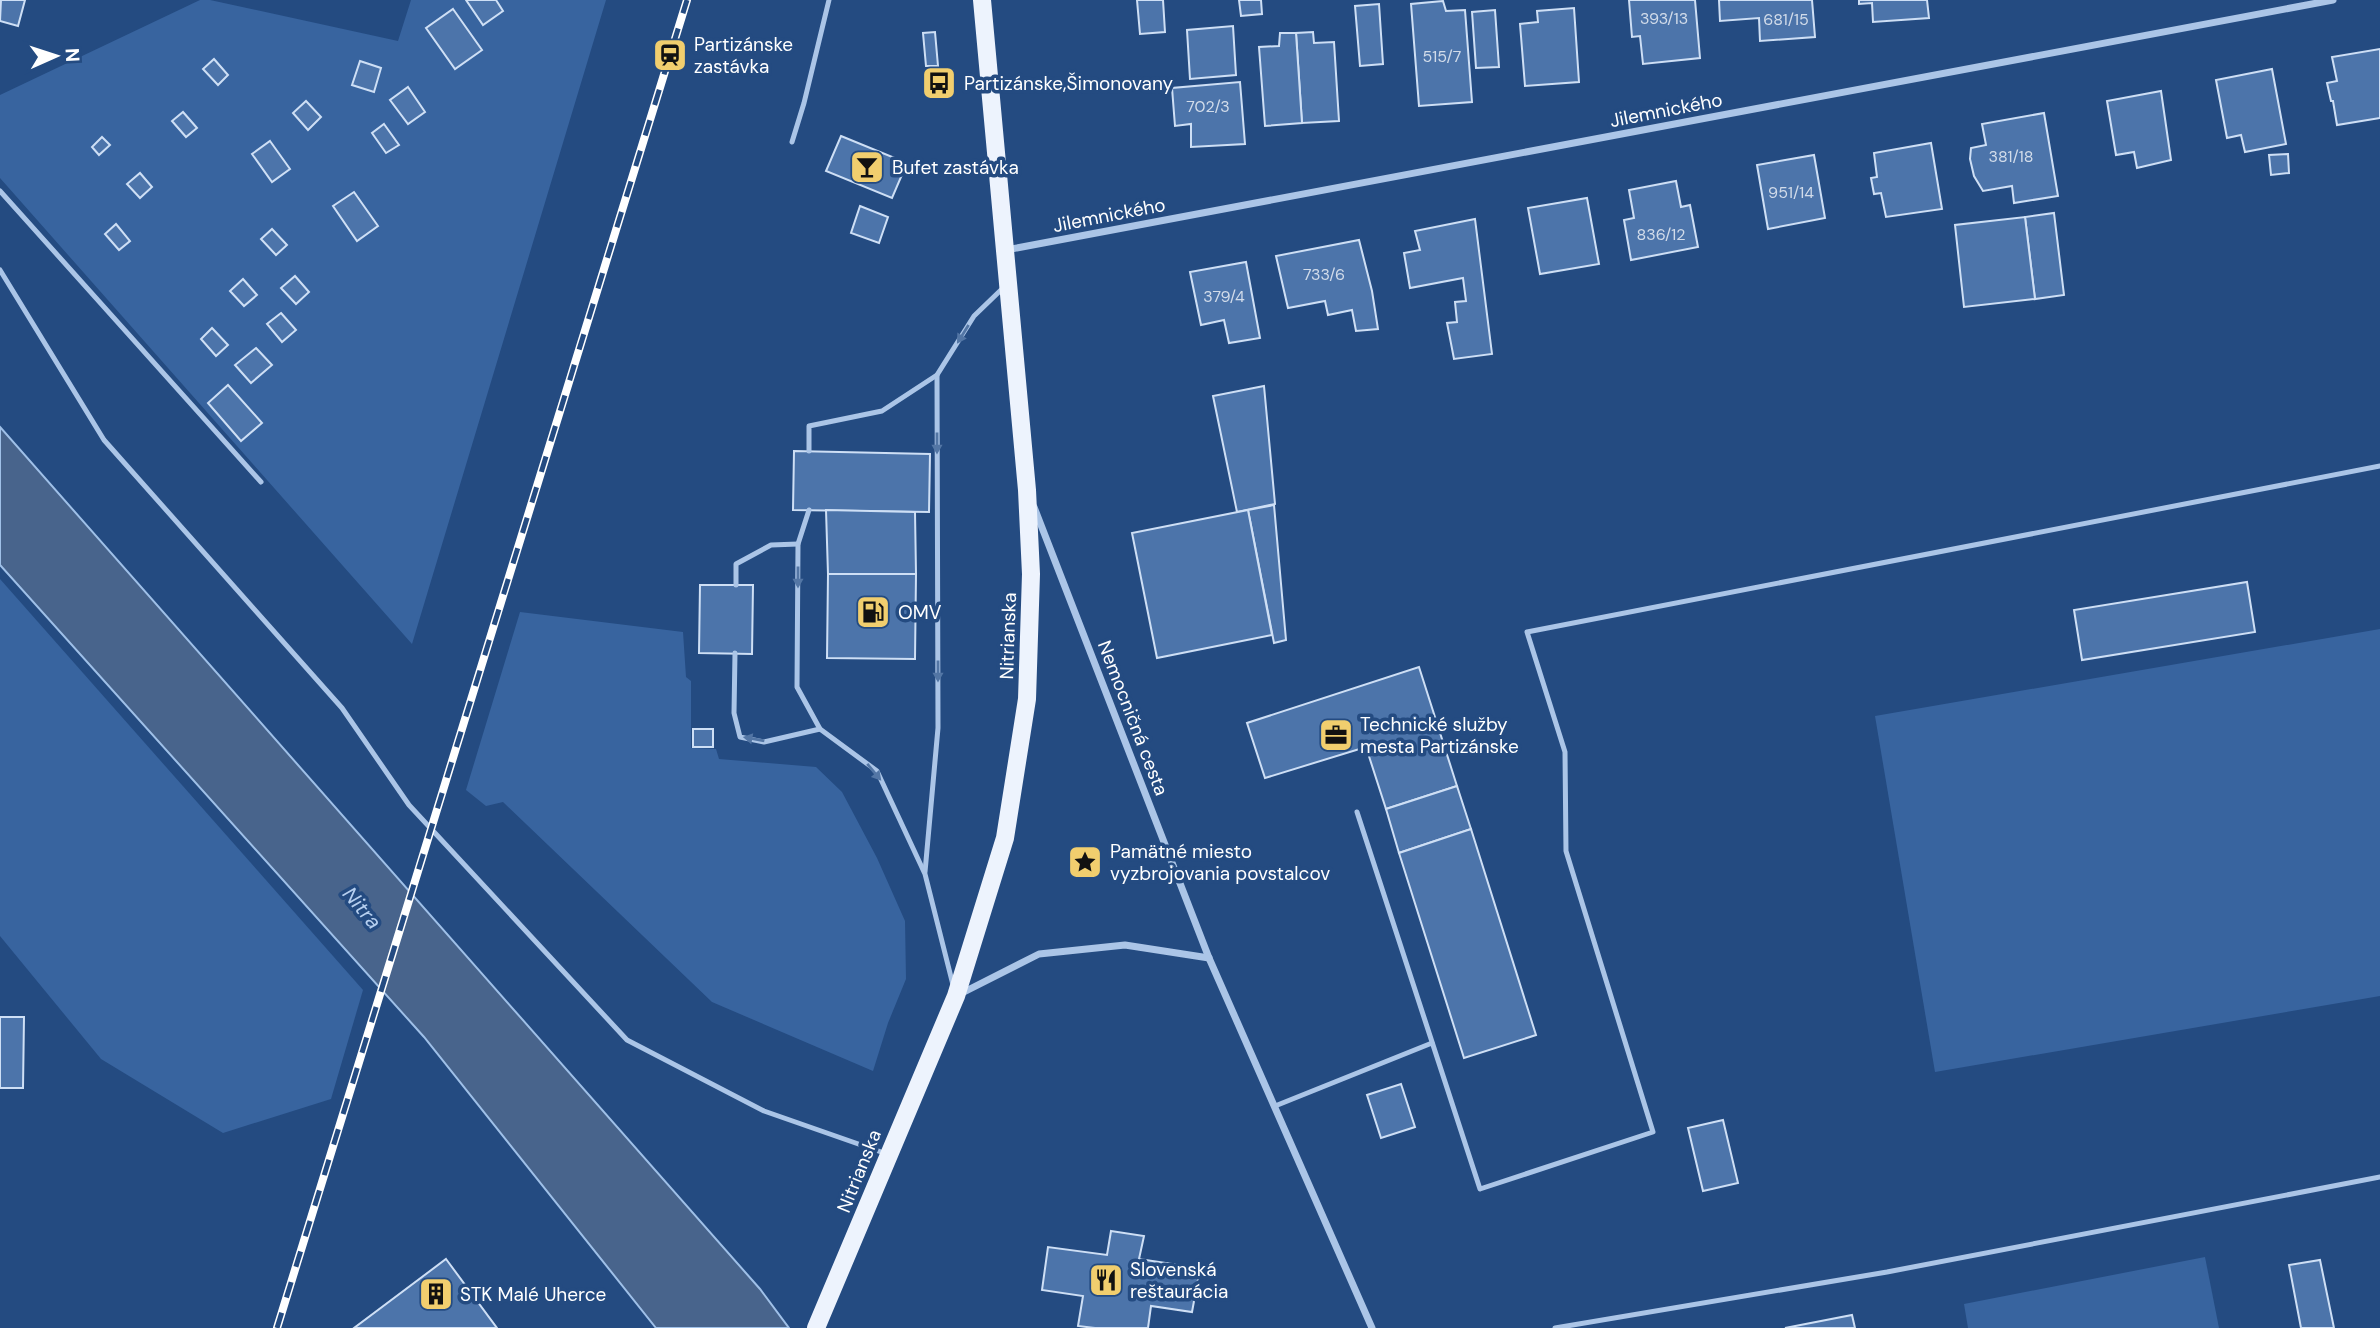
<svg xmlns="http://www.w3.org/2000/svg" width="2380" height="1328" font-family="'DM Sans',sans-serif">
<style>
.green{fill:#38649f}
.water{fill:#48648c;stroke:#9fc0e8;stroke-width:2}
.building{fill:#4c74aa;stroke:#cedff5;stroke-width:2}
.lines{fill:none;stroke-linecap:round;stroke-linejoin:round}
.lane{stroke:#abc5e7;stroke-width:5}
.street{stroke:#abc5e7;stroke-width:7}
.primary{stroke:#edf3fd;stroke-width:18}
.rail-casing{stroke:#fff;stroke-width:8}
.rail{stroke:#244b81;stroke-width:5;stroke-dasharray:16;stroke-linecap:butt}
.oneway{fill:#5376a5}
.labels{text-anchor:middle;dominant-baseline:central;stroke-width:7;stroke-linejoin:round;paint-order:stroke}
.number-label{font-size:16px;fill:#d2dcea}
.poi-label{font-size:19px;fill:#fff;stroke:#244b81;text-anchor:start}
.street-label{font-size:19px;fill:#fff;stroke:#244b81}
.water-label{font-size:21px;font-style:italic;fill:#b6cfef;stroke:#244b81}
</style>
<rect width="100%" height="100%" fill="#244b81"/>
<!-- green -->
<g class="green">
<path d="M200 0H210L398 41 411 0H606L412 644 0 178V95Z"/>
<path d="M0 579 363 990 331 1099 223 1133 101 1059 0 936Z"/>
<path d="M520 612 683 632 686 677 691 681V748L716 749 719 759 816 767 842 792 877 858 905 921 906 979 888 1023 873 1071 712 1002 503 802 486 806 466 790Z"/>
<path d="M2380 629V996L1935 1072 1875 716Z"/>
<path d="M2205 1257 2219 1328H1968L1964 1304Z"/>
</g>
<!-- water -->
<path class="water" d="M0 427 760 1289 789 1328H656L424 1037 0 565Z"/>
<!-- building -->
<g class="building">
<path d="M1 0H25L18 26 0 21Z"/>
<path d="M466 0H496L503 11 483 25Z"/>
<path d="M1137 0H1163L1165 32 1140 34Z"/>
<path d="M1239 0H1261L1262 14 1241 16Z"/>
<path d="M1629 0H1695L1700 58 1643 64 1640 36 1632 37Z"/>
<path d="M1719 0H1812L1815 37 1760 41 1759 18 1720 21Z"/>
<path d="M1859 0H1927L1929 18 1873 22 1872 3 1859 4Z"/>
<path d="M1443 1 1446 11 1465 10 1472 102 1419 106 1411 4Z"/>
<path d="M1379 4 1383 64 1360 66 1355 6Z"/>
<path d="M1574 8 1579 82 1525 86 1520 24 1538 22 1537 11Z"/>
<path d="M453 9 482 50 455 69 426 28Z"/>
<path d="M1495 10 1499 67 1476 68 1472 12Z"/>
<path d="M1233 26 1236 75 1190 79 1187 30Z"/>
<path d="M935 32 938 66H926L923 33Z"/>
<path d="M1313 32 1314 43 1334 42 1339 121 1302 123 1296 33Z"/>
<path d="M1280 33H1296L1302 123 1265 126 1259 47 1279 46Z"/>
<path d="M2380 49V118L2337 125 2333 101H2331L2327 83 2337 81 2332 57Z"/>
<path d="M214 59 228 75 218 85 203 69Z"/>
<path d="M360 61 381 68 374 92 352 85Z"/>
<path d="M2272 69 2286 144 2245 152 2241 135 2227 138 2216 80Z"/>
<path d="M1240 82 1245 144 1191 147V124L1175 126 1172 88Z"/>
<path d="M408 87 425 112 408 124 390 100Z"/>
<path d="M2161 91 2171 160 2137 168 2134 152 2116 155 2107 101Z"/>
<path d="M306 101 321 117 308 130 293 113Z"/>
<path d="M183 112 197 128 186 137 172 121Z"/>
<path d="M2044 113 2058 196 2014 203 2012 186 1983 191 1974 176 1970 159 1971 148 1986 145 1982 124Z"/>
<path d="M384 124 399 145 386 153 372 133Z"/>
<path d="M841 136 907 163 892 198 826 171Z"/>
<path d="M102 137 110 145 99 155 92 147Z"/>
<path d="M270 141 290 169 272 182 252 154Z"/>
<path d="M1931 143 1942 209 1886 217 1881 193 1874 194 1871 178 1877 177 1874 153Z"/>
<path d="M2288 154 2289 173 2271 175 2269 155Z"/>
<path d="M1814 155 1825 218 1768 229 1757 165Z"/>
<path d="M140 173 152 187 140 198 127 184Z"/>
<path d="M1676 181 1681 207 1690 205 1698 247 1631 260 1624 220 1634 218 1629 190Z"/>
<path d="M354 192 378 226 357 241 333 206Z"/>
<path d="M1587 198 1599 264 1540 274 1528 208Z"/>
<path d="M860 206 888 217 879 243 851 233Z"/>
<path d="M2054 213 2064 295 2035 299 2025 217Z"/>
<path d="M2025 217 2035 299 1964 307 1955 225Z"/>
<path d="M1475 219 1492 354 1454 359 1447 323 1457 322 1455 302 1466 301 1463 278 1410 288 1404 253 1420 250 1415 231Z"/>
<path d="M116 224 130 241 119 250 105 234Z"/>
<path d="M272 229 287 245 276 255 261 239Z"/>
<path d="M1359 240 1372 291 1378 329 1356 331 1352 310 1328 315 1325 301 1288 308 1276 256Z"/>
<path d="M1246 262 1260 338 1229 343 1224 320 1201 325 1190 272Z"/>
<path d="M295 276 309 292 296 304 281 288Z"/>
<path d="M243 279 257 295 244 306 230 291Z"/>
<path d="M281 313 296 330 282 342 267 324Z"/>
<path d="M212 328 228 345 216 356 201 339Z"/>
<path d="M256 348 272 365 251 383 235 365Z"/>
<path d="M228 385 262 423 241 441 208 403Z"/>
<path d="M1264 386 1275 504 1237 512 1213 396Z"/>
<path d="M794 451 930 454 929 512 793 510Z"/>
<path d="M1274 505 1286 640 1274 643 1248 510Z"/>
<path d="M826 510 915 512 916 574H828Z"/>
<path d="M1248 510 1272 635 1157 658 1132 533Z"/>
<path d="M828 574H916L915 659 827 658Z"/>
<path d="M2247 582 2255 632 2082 660 2074 610Z"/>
<path d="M700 585H753L752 654 699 653Z"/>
<path d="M1419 667 1457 786 1386 809 1366 747 1265 778 1247 723Z"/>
<rect x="693" y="729" width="20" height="18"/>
<path d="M1457 786 1471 829 1399 853 1386 809Z"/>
<path d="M1471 829 1536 1035 1464 1058 1399 853Z"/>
<path d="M0 1017H24L23 1088H0Z"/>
<path d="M1401 1084 1415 1127 1381 1138 1367 1095Z"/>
<path d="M1723 1120 1738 1183 1703 1191 1688 1128Z"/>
<path d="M1111 1231 1144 1236 1139 1259 1185 1266 1186 1271 1199 1274 1192 1312 1151 1306 1148 1328H1095L1078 1326 1083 1296 1042 1290 1048 1247 1107 1255Z"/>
<path d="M446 1259 497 1328H354Z"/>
<path d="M2320 1260 2334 1328H2301L2289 1265Z"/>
<path d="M1852 1315 1855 1328H1785Z"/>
</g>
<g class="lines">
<!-- lane -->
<g class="lane">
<path d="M792 142 804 103 829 0"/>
<path d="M0 191 261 482"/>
<path d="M0 270 104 440 342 708 409 805 627 1040 764 1111 887 1154"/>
<path d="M809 451V426L882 411 937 375 974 316 1003 288"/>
<path d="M809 510 798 544 797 687 820 729 877 771 925 874 953 985"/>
<path d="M736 585V564L771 545 798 544"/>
<path d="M735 653 734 713 740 737 764 742 820 729"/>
<path d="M1357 812 1480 1189 1653 1132 1566 851 1565 752 1527 632 2380 466"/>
<path d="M925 872 938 728 937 375"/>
<path d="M1275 1106 1432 1043"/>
<path d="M1555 1328 1887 1272 2380 1177"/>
</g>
<!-- street -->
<g class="street">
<path d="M1006 250 2333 0"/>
<path d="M1034 507 1209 958 1372 1328"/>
<path d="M960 994 1039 954 1125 945 1209 958"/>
</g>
<!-- primary -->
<path class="primary" d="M816 1328 956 996 1005 838 1027 699 1031 574 1027 490 982 0"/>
<!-- rail casing -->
<g class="rail-casing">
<path id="rail" d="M277 1328 687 0"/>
</g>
<!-- rail -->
<use href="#rail" class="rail"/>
</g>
<!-- one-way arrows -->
<defs><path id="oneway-solid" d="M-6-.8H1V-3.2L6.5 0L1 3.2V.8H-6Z" transform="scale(1.75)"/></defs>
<g class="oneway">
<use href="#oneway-solid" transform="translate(963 334) rotate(122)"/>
<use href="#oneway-solid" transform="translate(937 443) rotate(90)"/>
<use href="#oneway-solid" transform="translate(798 577) rotate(90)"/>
<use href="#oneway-solid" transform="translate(938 671) rotate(90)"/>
<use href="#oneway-solid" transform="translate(754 739) rotate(-170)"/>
<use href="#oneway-solid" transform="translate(874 772) rotate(50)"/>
</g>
<!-- icons -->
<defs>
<g id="station-square" transform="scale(1.75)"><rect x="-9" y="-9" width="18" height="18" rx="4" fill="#f1ce6e" stroke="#244b81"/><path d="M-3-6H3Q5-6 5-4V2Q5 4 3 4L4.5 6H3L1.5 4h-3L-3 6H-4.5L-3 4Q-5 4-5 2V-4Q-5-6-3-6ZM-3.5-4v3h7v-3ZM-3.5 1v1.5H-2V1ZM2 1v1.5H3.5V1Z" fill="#111"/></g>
<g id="bus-square" transform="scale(1.75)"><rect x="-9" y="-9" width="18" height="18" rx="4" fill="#f1ce6e" stroke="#244b81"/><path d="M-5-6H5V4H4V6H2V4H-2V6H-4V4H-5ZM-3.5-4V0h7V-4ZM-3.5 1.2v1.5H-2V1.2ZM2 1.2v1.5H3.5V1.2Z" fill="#111"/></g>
<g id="bar-square" transform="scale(1.75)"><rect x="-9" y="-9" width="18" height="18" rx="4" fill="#f1ce6e" stroke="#244b81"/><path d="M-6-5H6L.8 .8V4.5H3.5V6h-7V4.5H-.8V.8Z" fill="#111"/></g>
<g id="fuel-square" transform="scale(1.75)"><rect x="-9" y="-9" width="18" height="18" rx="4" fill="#f1ce6e" stroke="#244b81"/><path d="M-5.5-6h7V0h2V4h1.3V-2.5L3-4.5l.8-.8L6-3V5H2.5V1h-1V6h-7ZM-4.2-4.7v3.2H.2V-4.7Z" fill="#111"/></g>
<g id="office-square" transform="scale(1.75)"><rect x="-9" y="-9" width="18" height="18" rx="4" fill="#f1ce6e" stroke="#244b81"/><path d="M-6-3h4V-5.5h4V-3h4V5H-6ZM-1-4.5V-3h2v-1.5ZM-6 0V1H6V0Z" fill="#111"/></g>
<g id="sight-square" transform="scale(1.75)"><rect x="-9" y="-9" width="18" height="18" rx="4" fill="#f1ce6e" stroke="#244b81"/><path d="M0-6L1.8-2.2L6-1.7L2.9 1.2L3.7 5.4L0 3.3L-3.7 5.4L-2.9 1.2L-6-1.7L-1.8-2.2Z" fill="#111"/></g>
<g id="restaurant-square" transform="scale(1.75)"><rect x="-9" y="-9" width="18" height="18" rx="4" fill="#f1ce6e" stroke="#244b81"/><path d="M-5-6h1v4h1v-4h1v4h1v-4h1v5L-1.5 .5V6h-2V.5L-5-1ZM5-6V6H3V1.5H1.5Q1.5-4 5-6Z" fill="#111"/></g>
<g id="building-square" transform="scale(1.75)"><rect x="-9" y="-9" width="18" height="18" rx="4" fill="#f1ce6e" stroke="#244b81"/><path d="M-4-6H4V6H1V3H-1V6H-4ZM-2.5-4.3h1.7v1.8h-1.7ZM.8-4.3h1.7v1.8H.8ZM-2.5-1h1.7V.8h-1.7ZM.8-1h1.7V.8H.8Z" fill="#111"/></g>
</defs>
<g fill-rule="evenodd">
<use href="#station-square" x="670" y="55"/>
<use href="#bus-square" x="939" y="83"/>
<use href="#bar-square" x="867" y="167"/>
<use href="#fuel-square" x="873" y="612"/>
<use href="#office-square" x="1336" y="735"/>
<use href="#sight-square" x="1085" y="862"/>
<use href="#restaurant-square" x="1106" y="1280"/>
<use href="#building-square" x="436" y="1294"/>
</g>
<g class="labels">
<!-- number labels -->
<g class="number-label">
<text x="1664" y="18">393/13</text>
<text x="1786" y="19">681/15</text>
<text x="1442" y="56">515/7</text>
<text x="1208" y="106">702/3</text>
<text x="2011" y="156">381/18</text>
<text x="1791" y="192">951/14</text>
<text x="1661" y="234">836/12</text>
<text x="1324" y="274">733/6</text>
<text x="1224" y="296">379/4</text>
</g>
<!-- poi labels -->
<g class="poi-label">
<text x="694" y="44">Partizánske<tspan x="694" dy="22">zastávka</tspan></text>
<text x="964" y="83">Partizánske,Šimonovany</text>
<text x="892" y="167">Bufet zastávka</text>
<text x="898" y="612">OMV</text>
<text x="1360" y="724">Technické služby<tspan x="1360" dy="22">mesta Partizánske</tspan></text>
<text x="1110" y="851">Pamätné miesto<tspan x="1110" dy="22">vyzbrojovania povstalcov</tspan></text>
<text x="1130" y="1269">Slovenská<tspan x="1130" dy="22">reštaurácia</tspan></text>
<text x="460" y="1294">STK Malé Uherce</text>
</g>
<!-- street labels -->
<g class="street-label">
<text transform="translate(1666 110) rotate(-11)">Jilemnického</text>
<text transform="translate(1109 215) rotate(-11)">Jilemnického</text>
<text transform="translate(1008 636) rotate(-88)">Nitrianska</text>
<text transform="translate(1133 718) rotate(69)">Nemocničná cesta</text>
<text transform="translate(859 1171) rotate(-68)">Nitrianska</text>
</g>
<!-- water labels -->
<g class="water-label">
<text transform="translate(362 908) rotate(50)">Nitra</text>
</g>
</g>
<!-- north arrow -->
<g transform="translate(56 56) rotate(87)" stroke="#244b81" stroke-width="5" paint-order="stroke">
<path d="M0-5L12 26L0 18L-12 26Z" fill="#ffffff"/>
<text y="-10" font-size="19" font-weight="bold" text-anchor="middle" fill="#ffffff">N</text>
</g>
</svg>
